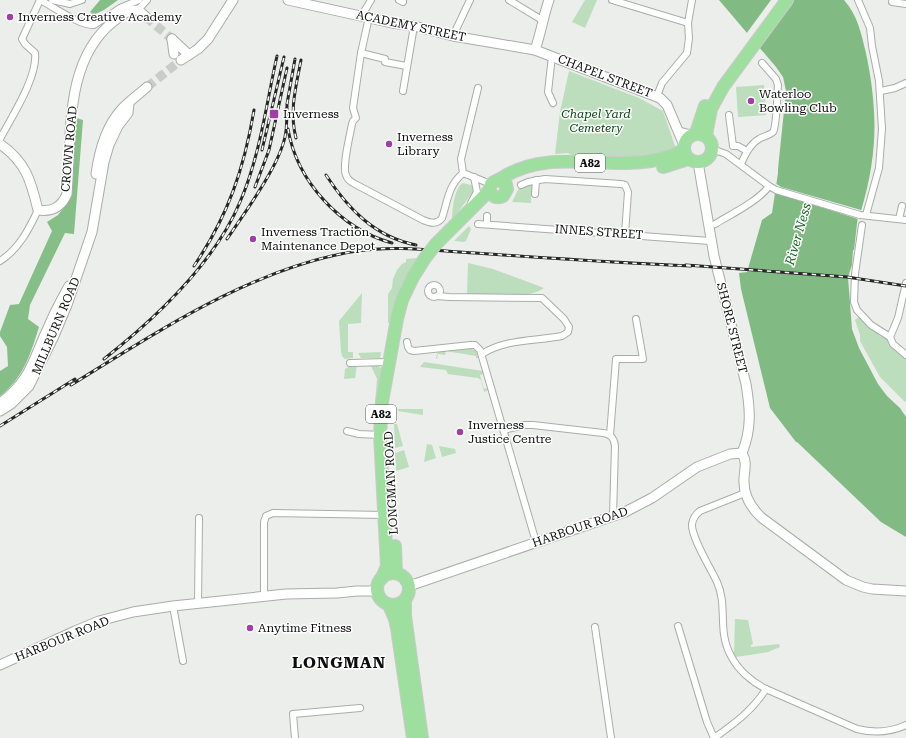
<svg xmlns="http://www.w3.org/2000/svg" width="906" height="738" font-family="'Roboto Serif',serif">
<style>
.green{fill:#bcdebc}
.forest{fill:#86be88}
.water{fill:#82ba84}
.pier{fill:#ebeeea}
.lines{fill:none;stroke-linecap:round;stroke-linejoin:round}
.secondary-tunnel{stroke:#caccc9;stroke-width:9;stroke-dasharray:9 4.5;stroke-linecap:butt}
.street-casing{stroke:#a9ada9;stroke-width:8}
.secondary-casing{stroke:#a9ada9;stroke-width:11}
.highway-casing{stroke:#cacaca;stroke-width:14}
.street{stroke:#fff;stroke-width:6}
.secondary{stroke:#fff;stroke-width:9}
.highway{stroke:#9edfa0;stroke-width:12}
.rail-casing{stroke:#252625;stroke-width:3}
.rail{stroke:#fff;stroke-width:1.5;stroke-dasharray:4.5;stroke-linecap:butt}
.highway-bridge-casing{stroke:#cacaca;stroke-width:14;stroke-linecap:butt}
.highway-bridge{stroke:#9edfa0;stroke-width:12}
.poi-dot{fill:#9f3ea5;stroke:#fff;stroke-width:1.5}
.labels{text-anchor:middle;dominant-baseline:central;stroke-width:3;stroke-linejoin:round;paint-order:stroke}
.shield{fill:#fff;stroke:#555655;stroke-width:1}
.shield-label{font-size:11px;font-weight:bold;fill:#0c0d0c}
.poi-label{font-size:12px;fill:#0c0d0c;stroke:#fff;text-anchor:start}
.street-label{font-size:12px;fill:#0c0d0c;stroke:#fff}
.park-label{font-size:12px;font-style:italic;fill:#074713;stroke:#fff}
.water-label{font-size:13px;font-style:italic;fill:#196925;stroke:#fff}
.district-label{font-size:16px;font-weight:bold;letter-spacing:1px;fill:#0c0d0c;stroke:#fff}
</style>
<rect width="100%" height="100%" fill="#ebeeea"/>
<!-- green -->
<g class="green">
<path d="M585 0H597L585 28 572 22Z"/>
<path d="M569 71 639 98 663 111 676 149 648 158 574 156 568 153 555 154 560 112Z"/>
<path d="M764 85 766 115 738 117 736 87Z"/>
<path d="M463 183 471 185 473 188V192L452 220C452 210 454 188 463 183Z"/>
<path d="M534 183 533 194 531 195V203L512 202 520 186Z"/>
<path d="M469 226 471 229 466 241 464 242 454 241Z"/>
<path d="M418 258 401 288 391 323H388V294L392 288 393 279 397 270 402 264 406 262V259Z"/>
<path d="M468 263 493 269 544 288C528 300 488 295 467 295Z"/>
<path d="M362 293 361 323 348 324V352H353V358L345 359 342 356 341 352 339 321Z"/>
<path d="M859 317 880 336 887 339 891 345 906 359V401L905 402 880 377 860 341V335L855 320Z"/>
<path d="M470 348 476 351 478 358H476V356L446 351 445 355 438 354 437 359 436 358 438 352Z"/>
<path d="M381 352 380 358H361L358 353Z"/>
<path d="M424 362 483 371V374L480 375 484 389 488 388V390L484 392 481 380 478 378 448 374 446 370 420 367Z"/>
<path d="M357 365 355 378 344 379 345 369 350 366Z"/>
<path d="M371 366H378L382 369 377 403H375L377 379Z"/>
<path d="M398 409H423V415L398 411Z"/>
<path d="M394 424H397L403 446 395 448Z"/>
<path d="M427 444 432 445 436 458 424 462Z"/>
<path d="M439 446 455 449 456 453 442 457Z"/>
<path d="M404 450 409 467 396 471 395 453Z"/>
<path d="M735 619 748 620 753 644 751 645V647L779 644 780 647 768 652 736 657 734 654Z"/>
</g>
<!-- forest -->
<g class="forest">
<path d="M100 0H118L104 10 93 15 90 12Z"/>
<path d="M73 117 83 120 74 234 65 233 30 305 28 319 39 327C30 355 24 377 0 396V371L8 366 7 347 0 336V332L10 305 19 304 52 231 47 222 58 215 65 206 69 190Z"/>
</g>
<!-- water -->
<path class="water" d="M719 0H844C858 16 861 33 866 53 878 111 878 154 861 211H859L858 215 854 250H853L852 265 848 277 852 329 859 348 878 384 887 396 900 408 906 417V537L881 522 797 442H796L770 408 741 289 739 273 747 272 762 220 772 213 778 173V169L786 91 783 77 776 67Z"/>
<!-- pier -->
<g class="pier">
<path d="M771 0H794L758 48 746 34Z"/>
<path d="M775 183 781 187 861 210 858 219 777 193H774L773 190 776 187Z"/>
</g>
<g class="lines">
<!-- secondary-tunnel -->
<g class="secondary-tunnel">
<path d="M146 17 172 39"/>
<path d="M147 87 181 60"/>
</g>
<!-- street casing -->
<g class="street-casing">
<g id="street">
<path d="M40 0C54 7 80 26 94 25L120 8 139 0"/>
<path d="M52 0 70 4 82 0"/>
<path d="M399 0 403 2"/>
<path d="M509 0 542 20"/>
<path d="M612 0 688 23"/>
<path d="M858 0 870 28 872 46 879 81 882 129 879 168 866 215"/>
<path d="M892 2 906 4"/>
<path d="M138 10 147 0"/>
<path d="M362 15 371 0"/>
<path d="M369 17 361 53 353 108 356 118 353 121 352 124C350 135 342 166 346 175 347 179 351 182 355 184L423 220C430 223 437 225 442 218 448 200 448 186 463 173"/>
<path d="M453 36 470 0"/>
<path d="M361 53 385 59V62L406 66"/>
<path d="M552 56 548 92 553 103"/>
<path d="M403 91 414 26"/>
<path d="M881 91 895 88 906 83"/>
<path d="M657 96 662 83 687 53 689 38 688 23 692 0"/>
<path d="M729 115 733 146H738L747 151"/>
<path d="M0 139C11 118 38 77 35 53L25 44 22 39 40 0"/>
<path d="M712 149 726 154 769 186 776 190 860 215 906 220"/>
<path d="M741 164C745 155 750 144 759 139 763 136 769 136 773 132 777 126 777 94 778 85L776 79 762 63"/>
<path d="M463 173 461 159 478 88"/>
<path d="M463 173 491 184"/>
<path d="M521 185 528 182 545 179 621 184 625 185 628 192 625 234"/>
<path d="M535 194 536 180"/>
<path d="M471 203 477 192 474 177"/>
<path d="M899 219 902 206"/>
<path d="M478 224 710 241"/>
<path d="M487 224V216"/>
<path d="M715 224C730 215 760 200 769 186"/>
<path d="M862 225 855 274 854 302 857 310 871 325 890 337 893 344 906 355"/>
<path d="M0 261C19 249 29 229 38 210"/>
<circle cx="434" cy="291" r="6"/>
<path d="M437 296 449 297 542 298 564 319 569 327 568 332 562 336C536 341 505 339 482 354"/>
<path d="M890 337 898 318 906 283"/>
<path d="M407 342 408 347 410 350 414 351 471 345H475L480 350 536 542"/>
<path d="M350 363 388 362"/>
<path d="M504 430 524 425H533L603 433C611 434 614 438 615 446L613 516"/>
<path d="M347 431 359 434 380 435"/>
<path d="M610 435 616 359H643L636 319"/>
<path d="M745 493 700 511C696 514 693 518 692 524 691 537 711 569 717 582 728 606 717 631 731 656 738 670 752 682 766 689L857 729C874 733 889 733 906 725"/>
<path d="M264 596V522L266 516 273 513 384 515"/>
<path d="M198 603 199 518"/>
<path d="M173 606 183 661"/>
<path d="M678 626 707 722 714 738"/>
<path d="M595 627 611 738"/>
<path d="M295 738 293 714 360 708"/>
<path d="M714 738C734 724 753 710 766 689"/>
</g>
</g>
<!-- secondary casing -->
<g class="secondary-casing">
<g id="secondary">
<path d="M288 0 392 23 414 26 453 36 535 50 660 98 667 105 684 145"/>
<path d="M172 39 189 55"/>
<path d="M172 39 174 54"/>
<path d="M535 50C541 33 543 17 549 0"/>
<path d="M181 60 198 49 208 39 233 0"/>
<path d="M679 132 691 135"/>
<path d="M0 144C26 162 31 181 38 210 52 212 61 208 67 194 72 137 63 61 114 21 122 15 127 10 138 10L146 17"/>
<path d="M698 162 714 256 746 384C750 408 752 429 742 453 747 462 745 467 744 478 743 494 750 507 762 518L846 580 863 587 872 589 906 591"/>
<path d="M96 174C99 152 105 128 121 110 128 102 138 95 147 87"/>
<path d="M0 403C31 381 33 359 48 328 54 313 62 299 69 286"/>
<path d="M0 411 11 404 29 386 53 338 67 305 92 232 104 162 109 145 118 126 128 113 129 103"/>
<path d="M409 586 625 512 652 498 697 467 730 454 742 453"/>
<path d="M0 665 75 631 99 621 133 612 173 606 286 594 337 593 357 591H377"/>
</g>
</g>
<!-- highway casing -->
<g class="highway-casing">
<g id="highway">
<path d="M696 133 705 106"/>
<circle cx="698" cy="148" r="14"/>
<path d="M706 135 711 109 723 87 787 0"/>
<path d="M663 167 688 159"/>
<path d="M499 180 506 184 507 189 503 196C494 200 487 193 491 184 494 181 498 180 502 178 558 142 626 181 684 150"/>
<path d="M436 244 490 190"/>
<path d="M395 546 396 573"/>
<circle cx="393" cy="589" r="16"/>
<path d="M382 578 387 566 380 435 382 402 397 319 402 300 413 277 425 258"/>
<path d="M405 601V616L422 738"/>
<path d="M389 605 395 619 397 628 413 738"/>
</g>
</g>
<!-- street -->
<use href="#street" class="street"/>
<!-- secondary -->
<use href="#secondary" class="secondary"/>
<!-- highway -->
<use href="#highway" class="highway"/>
<!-- rail casing -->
<g class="rail-casing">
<g id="rail">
<path d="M287 113V104L295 59"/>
<path d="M288 129C297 182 341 229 392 243"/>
<path d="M296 138C289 111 296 87 301 60"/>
<path d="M262 150 284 57"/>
<path d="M326 175C348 209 375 237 416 245"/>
<path d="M255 187 269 150 287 68"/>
<path d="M227 239C245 212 278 168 285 137 287 128 287 118 286 109"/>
<path d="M686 265 847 277 906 286"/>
<path d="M194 266C228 216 244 169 254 110"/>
<path d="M104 359C156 318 214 264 240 202 260 156 266 105 277 56"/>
<path d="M71 385C159 331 254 267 357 251 396 245 436 251 475 253 547 258 619 263 691 266"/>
<path d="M0 426 75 379"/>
</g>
</g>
<!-- rail -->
<use href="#rail" class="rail"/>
<!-- highway-bridge casing -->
<g class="highway-bridge-casing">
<path id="highway-bridge" d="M425 258 436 244"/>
</g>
<!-- highway-bridge -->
<use href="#highway-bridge" class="highway-bridge"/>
</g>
<!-- markers -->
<g class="poi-dot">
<circle cx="10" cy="17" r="4"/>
<circle cx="751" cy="101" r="4"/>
<rect x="269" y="109" width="10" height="10" rx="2"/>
<circle cx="389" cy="144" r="4"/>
<circle cx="253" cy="239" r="4"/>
<circle cx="460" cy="432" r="4"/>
<circle cx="250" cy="628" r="4"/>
</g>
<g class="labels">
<!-- shield labels -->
<g class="shield">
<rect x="575" y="154" width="30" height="18" rx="3"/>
<rect x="366" y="405" width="30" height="18" rx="3"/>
</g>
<g class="shield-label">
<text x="590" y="163">A82</text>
<text x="381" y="414">A82</text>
</g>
<!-- poi labels -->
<g class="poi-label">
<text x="18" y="17">Inverness Creative Academy</text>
<text x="759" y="94">Waterloo<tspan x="759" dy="14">Bowling Club</tspan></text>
<text x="283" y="114">Inverness</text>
<text x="397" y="137">Inverness<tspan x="397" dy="14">Library</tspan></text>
<text x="261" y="232">Inverness Traction<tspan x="261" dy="14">Maintenance Depot</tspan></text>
<text x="468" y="425">Inverness<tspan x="468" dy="14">Justice Centre</tspan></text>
<text x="258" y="628">Anytime Fitness</text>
</g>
<!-- street labels -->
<g class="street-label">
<text transform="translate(411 26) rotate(12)">ACADEMY STREET</text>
<text transform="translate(605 76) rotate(21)">CHAPEL STREET</text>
<text transform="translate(69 149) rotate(-85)">CROWN ROAD</text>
<text transform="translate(599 232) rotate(4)">INNES STREET</text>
<text transform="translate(56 326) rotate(-67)">MILLBURN ROAD</text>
<text transform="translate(732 328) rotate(76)">SHORE STREET</text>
<text transform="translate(391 483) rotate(-93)">LONGMAN ROAD</text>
<text transform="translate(580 527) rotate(-19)">HARBOUR ROAD</text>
<text transform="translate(62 639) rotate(-22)">HARBOUR ROAD</text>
</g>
<!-- park labels -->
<g class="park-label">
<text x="596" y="114">Chapel Yard<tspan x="596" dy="14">Cemetery</tspan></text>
</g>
<!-- water labels -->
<g class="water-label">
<text transform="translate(798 234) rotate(-74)">River Ness</text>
</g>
<!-- district labels -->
<g class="district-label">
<text x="339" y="662">LONGMAN</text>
</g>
</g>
</svg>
